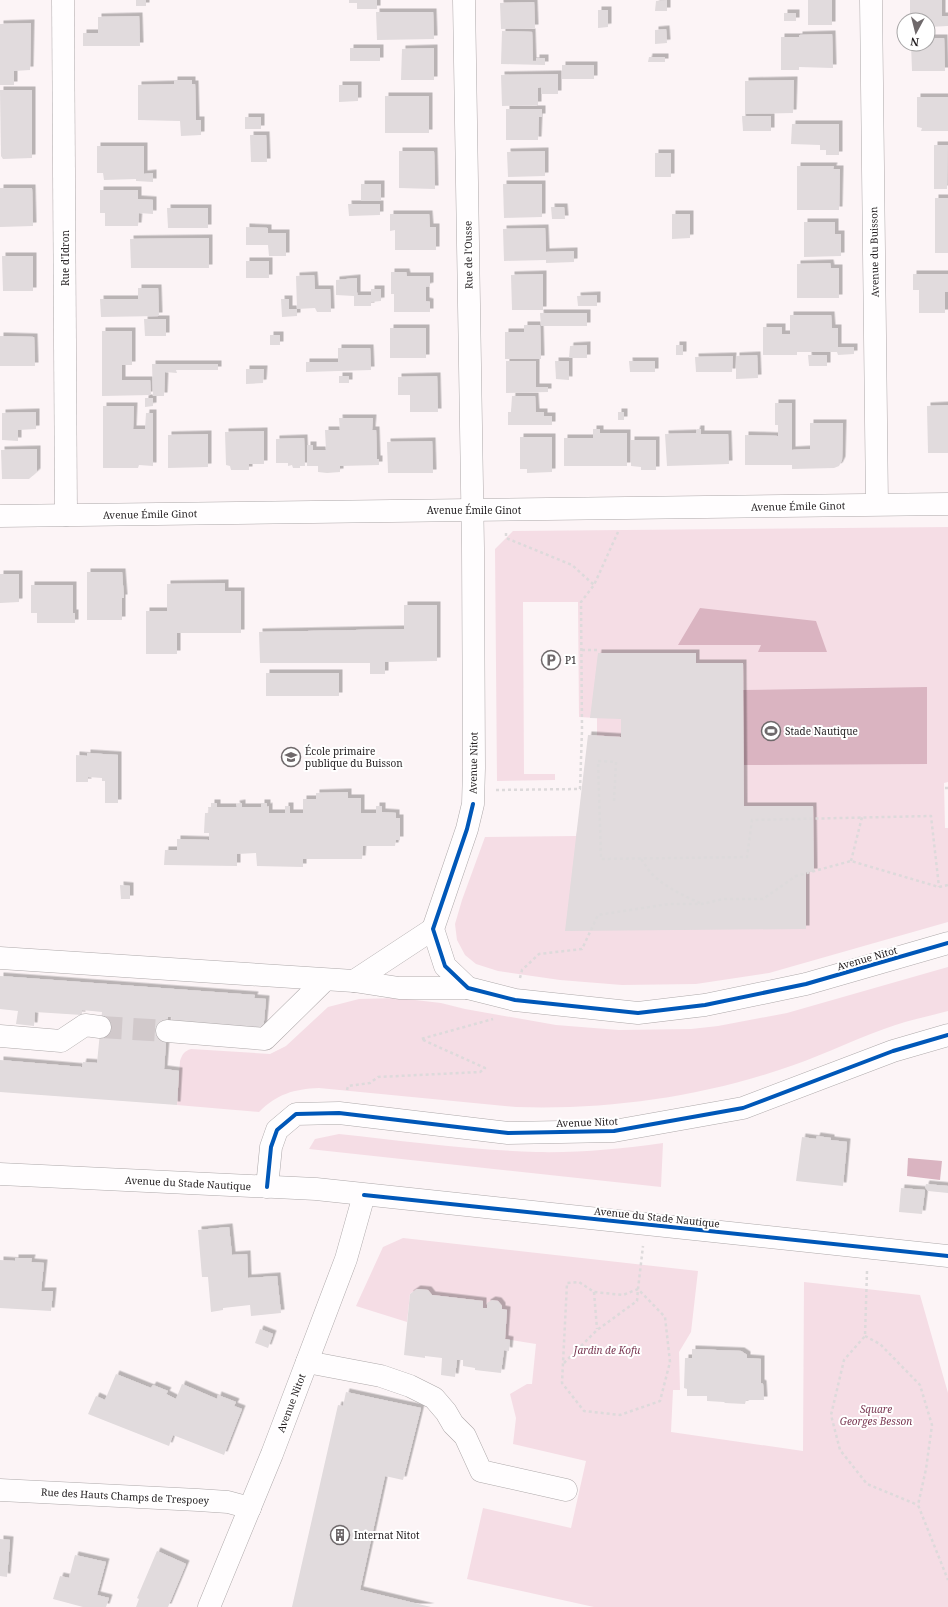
<svg xmlns="http://www.w3.org/2000/svg" width="948" height="1607" font-family="'Noto Serif',serif">
<style>
.green{fill:#f5dde5}
.water{fill:#dab4c1}
.building{fill:#e1dbdd;filter:url(#shadow)}
.lines{fill:none;stroke-linecap:round;stroke-linejoin:round}
.minor-tunnel{stroke:#d1c9cb;stroke-width:22;stroke-dasharray:22 11;stroke-linecap:butt}
.minor-casing{stroke:#aea9aa;stroke-width:23}
.path{stroke:#dddadb;stroke-width:2.5;stroke-dasharray:3 3;stroke-linecap:butt}
.minor{stroke:#fffdfe;stroke-width:22}
.cycleway-casing{stroke:#fff;stroke-width:6}
.cycleway{stroke:#0057b8;stroke-width:4}
.labels{text-anchor:middle;dominant-baseline:central;stroke-width:4;stroke-linejoin:round;paint-order:stroke}
.street-label{font-size:10px;fill:#231e20;stroke:#fff}
.poi-label{font-size:10px;fill:#231e20;stroke:#fff;text-anchor:start}
.park-label{font-size:10px;font-style:italic;fill:#7b3a54;stroke:#fff}
</style>
<defs>
<filter id="shadow"><feDropShadow dx="3.5" dy="-3.5" stdDeviation="0" flood-color="#0004"/></filter>
</defs>
<rect width="100%" height="100%" fill="#fcf4f6"/>
<!-- green -->
<g class="green">
<path d="M948 527V782L944 783 945 828H948V922L769 973 696 984 622 985 560 980 498 971 476 964 465 955 457 940 455 924 462 900 485 837 576 836 597 735V718L579 717 578 602H523L524 774H555V780L497 781 495 549 513 531Z"/>
<path d="M948 967V1011C927 1017 904 1021 884 1029 848 1042 815 1059 779 1070 695 1098 604 1110 516 1107L319 1088C294 1089 277 1094 259 1112L177 1105 180 1061C182 1055 184 1051 191 1049L270 1054 286 1046 328 1007 359 999 398 998 441 1003 465 1009 556 1025 619 1030 691 1029 718 1026 787 1013Z"/>
<path d="M339 1134C404 1141 470 1150 536 1152 578 1153 621 1149 663 1143L661 1187 309 1149 315 1139Z"/>
<path d="M403 1238 698 1271 691 1332 679 1352 680 1390H673L671 1432 803 1451 804 1282 920 1295 948 1393V1607H594L467 1579 483 1508 571 1528 586 1461 513 1444 516 1418 510 1394 527 1384H532L536 1344 505 1339 507 1310 502 1309V1306L498 1301 487 1303V1308H483V1301L432 1295 428 1290 417 1289 410 1294 407 1322 356 1306 383 1247Z"/>
</g>
<!-- water -->
<g class="water">
<path d="M700 608 816 621 827 652H758L761 645H678Z"/>
<path d="M927 687V764L744 765 743 690Z"/>
<path d="M908 1158 942 1161 940 1180 907 1176Z"/>
</g>
<!-- building -->
<g class="building">
<rect x="136" y="0" width="10" height="6"/>
<path d="M349 0H377V9H357V3H349Z"/>
<path d="M667 0V11H655L656 1Z"/>
<rect x="808" y="0" width="24" height="25"/>
<path d="M910 0H942V16H948V26L928 27V20H910Z"/>
<path d="M534 2 535 28 501 29 500 3Z"/>
<path d="M598 10H608V27L598 28Z"/>
<path d="M376 12H433L434 39 377 40Z"/>
<rect x="784" y="13" width="12" height="8"/>
<path d="M139 16 140 46H83V33H98V17Z"/>
<path d="M31 23 30 70 14 71V85H0V24Z"/>
<path d="M666 29 667 43 655 44V30Z"/>
<path d="M502 31 532 32 533 61H536V58H545V65L501 64Z"/>
<path d="M832 34 833 68 799 67V70H781V37H799V35Z"/>
<path d="M928 38H944L945 71H912L911 44H928Z"/>
<rect x="350" y="48" width="30" height="13"/>
<path d="M434 48V80H401L402 49Z"/>
<path d="M649 57H665V62H648Z"/>
<rect x="562" y="65" width="32" height="14"/>
<path d="M558 74V94H541V87L538 88V105L502 106 501 75Z"/>
<path d="M174 80H192V84H195L196 120H201V135L181 136 180 121 138 120V85L174 84Z"/>
<path d="M794 80 793 113 745 114V81Z"/>
<path d="M339 85H358V101L339 102Z"/>
<path d="M0 90H32V158L3 159 1 156Z"/>
<rect x="385" y="96" width="44" height="37"/>
<path d="M917 97H948V131H921L922 128 917 127Z"/>
<path d="M506 109H542V117H539L538 140H506Z"/>
<path d="M742 116H771V131H743Z"/>
<rect x="245" y="117" width="16" height="12"/>
<path d="M792 124H839V155H826V150H820V145L791 144Z"/>
<path d="M250 135H266L267 162H251Z"/>
<path d="M934 145H948L947 189H934Z"/>
<path d="M97 146H144V174L153 173V182L136 181V179L104 180 103 173H97Z"/>
<path d="M399 151H434L435 189 399 188Z"/>
<path d="M545 151V176L508 177 507 152Z"/>
<rect x="655" y="153" width="16" height="24"/>
<path d="M797 166H834L833 169H840L839 210H797Z"/>
<rect x="361" y="184" width="20" height="17"/>
<path d="M503 184H542V217L504 218Z"/>
<path d="M0 188H32L33 226 0 227Z"/>
<path d="M100 190H138V199L153 200V214L139 213 138 226H105V213H100Z"/>
<rect x="935" y="198" width="13" height="55"/>
<path d="M348 204H380V215L349 216Z"/>
<path d="M551 207H564L565 219H552Z"/>
<path d="M167 208H208V228H168Z"/>
<path d="M390 214H429L430 227H436V250H395V230L390 231Z"/>
<path d="M672 214H690V238L672 239Z"/>
<path d="M804 222H835V234H841V256L804 257Z"/>
<path d="M246 227 268 228V233H286V256H269L268 245H246Z"/>
<path d="M545 228 546 252 574 251V262L546 263V260L504 261 503 229Z"/>
<path d="M209 238V268H131L130 239Z"/>
<path d="M2 256H33V291H3Z"/>
<rect x="246" y="261" width="23" height="17"/>
<path d="M830 263 831 268H839V298H797V264Z"/>
<path d="M391 272H406L407 276H430V286L426 287V301L430 302V312H394V294H391Z"/>
<path d="M543 274V310H512L511 275Z"/>
<path d="M913 274H948V292H945V313H919V290H913Z"/>
<path d="M314 275 315 289H330L331 312H317L315 308 297 309 296 276Z"/>
<path d="M357 278V295H371V289H381V301L371 302V306H354V296L336 295V280Z"/>
<path d="M138 288H158L159 316 101 317 100 299H138Z"/>
<path d="M597 295V306H578L577 296Z"/>
<path d="M281 299H289V309H297V316L282 317Z"/>
<path d="M540 313H587V326H541Z"/>
<path d="M790 315H831L832 328H838V347H854V354L838 355 837 352H797V355H763V327H782V334H790Z"/>
<path d="M144 319H166V336H145Z"/>
<path d="M524 325H540L541 359H505V332H524Z"/>
<rect x="390" y="328" width="36" height="30"/>
<path d="M102 331H132V365H122V380H150L151 395 102 396Z"/>
<rect x="270" y="335" width="10" height="10"/>
<path d="M0 336 34 337 35 366H0Z"/>
<path d="M587 345V358H569L570 346Z"/>
<rect x="676" y="345" width="7" height="10"/>
<path d="M338 348H370L371 370 306 372V362H338Z"/>
<path d="M757 355 758 378 736 379V356Z"/>
<path d="M808 355H827V366H809Z"/>
<path d="M733 356 732 372H696L695 357Z"/>
<path d="M506 361H536V387H548V392L506 393Z"/>
<path d="M555 361H569V380L556 379Z"/>
<path d="M629 361H655V372H630Z"/>
<path d="M152 364H218V370H176L177 373 165 372 164 396H153Z"/>
<path d="M246 369H264L263 383 246 384Z"/>
<rect x="339" y="376" width="10" height="7"/>
<path d="M437 376 438 412H410V395H398V377Z"/>
<path d="M512 396H535L536 412H544V416H552V425H508V412H511Z"/>
<path d="M145 398H153V406L145 407Z"/>
<path d="M775 403H792V450L810 449V423H843L842 460 839 466 834 468 792 469V465H745V435L778 436V425H775Z"/>
<path d="M948 405V453H928L927 406Z"/>
<path d="M103 406H134L133 429H145L146 413H153V466L139 465 138 468H103Z"/>
<path d="M36 412V429L18 430V441L2 440V413Z"/>
<rect x="618" y="412" width="6" height="8"/>
<path d="M339 418H373L372 430H376L377 459H379V465L340 466V472L327 473 318 472V466H307V445H313V450H326L325 430H340Z"/>
<path d="M593 429H600V433H627V466H564V438H593Z"/>
<path d="M697 429H701V434H728L729 464 667 466 665 434 696 433Z"/>
<path d="M264 431V464H249V470H231L230 466 226 465 225 432Z"/>
<path d="M208 434V467L168 468V435Z"/>
<path d="M520 437H552V472L527 473V469H520Z"/>
<path d="M304 438 305 466H300V468H293L292 465 288 466V463H276V439Z"/>
<path d="M631 440H656V470H641V467L631 466Z"/>
<path d="M432 441 433 473H388L387 442Z"/>
<path d="M37 449V472L29 479H2L1 450Z"/>
<path d="M87 572H122L124 598H122V620H87Z"/>
<path d="M0 574H19V602L0 603Z"/>
<path d="M225 583V591H241V633H177V654H146V611H167V584Z"/>
<path d="M31 585H73V613H75V623H37V613H31Z"/>
<path d="M404 605H437V661L385 662V674H370V663H260L259 632 404 629Z"/>
<path d="M598 653H696V663H743L744 806H813L814 872H806V929L565 931 588 735 621 737V719L590 718Z"/>
<rect x="266" y="673" width="73" height="23"/>
<path d="M87 753 118 755V803H105V781H102V778L88 777V782H76V755L87 756Z"/>
<path d="M348 792V798H361V813H376V806H382V812L396 813V818H400V840H396L395 846H363L362 859H303V867L257 866 256 853 237 854V866L164 865 165 850H177V839L209 840V833H204L205 813H209L208 807H211V803H217V807H237L236 804 242 803V807H261V803H267V807L269 806V813H285V806H290V813H303V799H316V793Z"/>
<path d="M120 885 130 886V899H121Z"/>
<path d="M0 976 255 995 254 998 266 999 263 1032 172 1027V1017H168L164 1069 179 1071 177 1105 0 1092V1060L82 1067 83 1062 97 1063 102 1012 82 1010V1015L35 1012 34 1026 16 1024 18 1011 0 1009Z"/>
<path d="M817 1136 831 1138V1140L847 1142 843 1186 796 1181 802 1137 816 1139Z"/>
<path d="M926 1184 948 1186V1193L928 1191 925 1187Z"/>
<path d="M901 1188 925 1190 922 1214 899 1212Z"/>
<path d="M229 1227 232 1255 247 1254 248 1278 277 1276 281 1313 251 1316 250 1305 223 1308V1310L211 1312 208 1277H202L198 1230Z"/>
<path d="M15 1258H32L31 1262 44 1263 41 1291H53L51 1311 0 1308V1260L15 1261Z"/>
<path d="M417 1289 428 1290 432 1295 483 1301V1308H487V1303L492 1300 498 1301 502 1306V1309L507 1310 505 1339 510 1340 509 1351 504 1350 501 1373 475 1370V1368L463 1366V1360H457L455 1377 441 1375 442 1358 425 1356V1358L404 1355 410 1294Z"/>
<path d="M260 1329 273 1334 268 1348 255 1343Z"/>
<path d="M692 1349 741 1351 747 1355V1358L761 1359V1383L763 1384 764 1400H746L745 1404 725 1403 724 1402 707 1401V1396H687V1389L684 1388 685 1358H692Z"/>
<path d="M116 1374 151 1388 153 1385 168 1391 166 1394 176 1399 182 1384 217 1399 218 1395 236 1402 234 1406 242 1409 224 1455 173 1435 169 1446 88 1414 96 1396 105 1400Z"/>
<path d="M346 1392 421 1408 403 1480 385 1476 360 1590 431 1607H292L338 1405 343 1406Z"/>
<path d="M0 1539 10 1540 7 1577 0 1576Z"/>
<path d="M157 1551 186 1564 168 1607H136L139 1599 137 1598Z"/>
<path d="M75 1555 106 1562 97 1595 109 1598 106 1607H83L53 1599 60 1576 69 1578Z"/>
</g>
<g class="lines">
<!-- minor-tunnel -->
<path class="minor-tunnel" d="M100 1027 167 1031"/>
<!-- minor casing -->
<g class="minor-casing">
<g id="minor">
<path d="M63 0 66 515"/>
<path d="M464 0 473 548 474 768 473 804 467 829 433 929 445 966 468 988 515 1000 638 1013 705 1005 806 984 948 943"/>
<path d="M871 0 877 504"/>
<path d="M0 516 948 504"/>
<path d="M0 958 354 981 399 988H468"/>
<path d="M354 981 433 929"/>
<path d="M167 1031 265 1039 325 980"/>
<path d="M0 1036 61 1041 85 1025 100 1027"/>
<path d="M0 1174 316 1189 948 1256"/>
<path d="M267 1187 271 1147 277 1130 296 1114 339 1113 508 1133 614 1131 743 1108 893 1051 948 1035"/>
<path d="M307 1362 381 1376 410 1386 434 1398 446 1412 453 1424 465 1436 481 1471 566 1490"/>
<path d="M0 1490 198 1500 228 1502 250 1508"/>
<path d="M209 1607 272 1454 346 1259 364 1195"/>
</g>
</g>
<!-- path -->
<g class="path">
<path d="M506 533V538L572 565 594 585"/>
<path d="M582 650H598"/>
<path d="M945 788H948"/>
<path d="M496 790 580 789 582 730 581 602 594 585 618 532"/>
<path d="M614 801 616 762 598 761 601 859 747 857 752 820 931 816 939 887"/>
<path d="M641 859C645 864 648 870 652 874 665 887 684 896 700 903"/>
<path d="M851 861 862 817"/>
<path d="M520 978 522 970 539 954 582 949 598 915 669 904H702L723 899H763L796 876 851 861 939 887 948 885"/>
<path d="M347 1090 348 1086 370 1083 378 1077 480 1072 485 1068 421 1039 493 1019"/>
<path d="M867 1271 865 1336 844 1360 831 1415 840 1450 867 1484 918 1505"/>
<path d="M594 1292 597 1329"/>
<path d="M865 1336 880 1344 920 1385 932 1425 926 1469 918 1505 948 1580"/>
<path d="M564 1363 597 1330 637 1301 638 1289 623 1295 594 1292 579 1282 567 1283 562 1383 584 1411 620 1415 660 1401 670 1362 665 1317 638 1289 643 1246"/>
</g>
<!-- minor -->
<use href="#minor" class="minor"/>
<!-- cycleway casing -->
<g class="cycleway-casing">
<g id="cycleway">
<path d="M473 804 467 829 433 929 445 966 468 988 515 1000 638 1013 705 1005 806 984 948 943"/>
<path d="M267 1187 271 1147 277 1130 296 1114 339 1113 508 1133 614 1131 743 1108 893 1051 948 1035"/>
<path d="M364 1195 948 1256"/>
</g>
</g>
<!-- cycleway -->
<use href="#cycleway" class="cycleway"/>
</g>
<!-- icons -->
<defs>
<g id="parking-ring" transform="scale(1)"><circle r="9.5" fill="#fff" stroke="#6f696b" stroke-width="1.5"/><path d="M-3.5-5.5H1a3.5 3.5 0 0 1 0 7H-1V5.5H-3.5ZM-1-3.4V-.6H.8a1.4 1.4 0 0 0 0-2.8Z" fill="#6f696b"/></g>
<g id="stadium-ring" transform="scale(1)"><circle r="9.5" fill="#fff" stroke="#6f696b" stroke-width="1.5"/><path d="M0-5a6.5 5 0 1 0 0 10a6.5 5 0 1 0 0-10ZM-3.5-1.8h7v3.6h-7Z" fill="#6f696b"/></g>
<g id="school-ring" transform="scale(1)"><circle r="9.5" fill="#fff" stroke="#6f696b" stroke-width="1.5"/><path d="M0-5L7-2L0 1L-7-2ZM-4 1L0 2.5L4 1V4Q0 6-4 4Z" fill="#6f696b"/></g>
<g id="building-ring" transform="scale(1)"><circle r="9.5" fill="#fff" stroke="#6f696b" stroke-width="1.5"/><path d="M-4-6H4V6H1V3H-1V6H-4ZM-2.5-4.3h1.7v1.8h-1.7ZM.8-4.3h1.7v1.8H.8ZM-2.5-1h1.7V.8h-1.7ZM.8-1h1.7V.8H.8Z" fill="#6f696b"/></g>
</defs>
<g fill-rule="evenodd">
<use href="#parking-ring" x="551" y="660"/>
<use href="#stadium-ring" x="771" y="731"/>
<use href="#school-ring" x="291" y="757"/>
<use href="#building-ring" x="340" y="1535"/>
</g>
<g class="labels">
<!-- street labels -->
<g class="street-label">
<text transform="translate(874 252) rotate(-91)">Avenue du Buisson</text>
<text transform="translate(468 255) rotate(-91)">Rue de l'Ousse</text>
<text transform="translate(65 258) rotate(-90)">Rue d'Idron</text>
<text transform="translate(798 506) rotate(-1)">Avenue Émile Ginot</text>
<text x="474" y="510">Avenue Émile Ginot</text>
<text transform="translate(150 514) rotate(-1)">Avenue Émile Ginot</text>
<text transform="translate(473 763) rotate(-89)">Avenue Nitot</text>
<text transform="translate(867 958) rotate(-16)">Avenue Nitot</text>
<text transform="translate(587 1122) rotate(-2)">Avenue Nitot</text>
<text transform="translate(188 1183) rotate(3)">Avenue du Stade Nautique</text>
<text transform="translate(657 1217) rotate(6)">Avenue du Stade Nautique</text>
<text transform="translate(291 1403) rotate(-69)">Avenue Nitot</text>
<text transform="translate(125 1496) rotate(3)">Rue des Hauts Champs de Trespoey</text>
</g>
<!-- poi labels -->
<g class="poi-label">
<text x="565" y="660">P1</text>
<text x="785" y="731">Stade Nautique</text>
<text x="305" y="751">École primaire<tspan x="305" dy="12">publique du Buisson</tspan></text>
<text x="354" y="1535">Internat Nitot</text>
</g>
<!-- park labels -->
<g class="park-label">
<text x="607" y="1350">Jardin de Kofu</text>
<text x="876" y="1409">Square<tspan x="876" dy="12">Georges Besson</tspan></text>
</g>
</g>
<!-- north arrow -->
<g transform="translate(916 32) rotate(187)"><circle r="19" fill="#ffffff" stroke="#a7a5a6"/>
<path d="M0-3L7 15L0 10L-7 15Z" fill="#6f696b"/>
<text y="-6" font-size="11" font-weight="bold" text-anchor="middle" fill="#231e20">N</text>
</g>
</svg>
